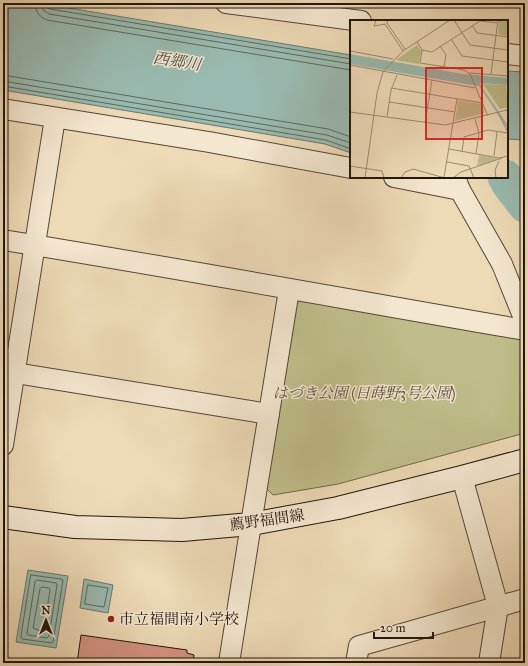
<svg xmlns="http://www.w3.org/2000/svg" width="528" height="666" font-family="'IM FELL Great Primer','Noto Serif JP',serif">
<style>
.green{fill:#bfbe8a;stroke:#706a4c}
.water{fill:#99bab0;stroke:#69786f}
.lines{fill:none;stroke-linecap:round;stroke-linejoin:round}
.shore{stroke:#5d685e;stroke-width:1}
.river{stroke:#99bab0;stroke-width:35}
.building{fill:#d39282;stroke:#21150d}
.street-casing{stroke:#544638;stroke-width:22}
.secondary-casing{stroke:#21150d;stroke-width:24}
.street{stroke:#f4e7d0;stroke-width:20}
.secondary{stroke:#f4e7d0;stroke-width:22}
.poi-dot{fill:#8f2418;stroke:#f4e7d0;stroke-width:1.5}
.labels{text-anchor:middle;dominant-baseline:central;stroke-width:3;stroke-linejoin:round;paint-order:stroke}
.park-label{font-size:15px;font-style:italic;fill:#585039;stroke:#f4e7d0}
.street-label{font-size:15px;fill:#21150d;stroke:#f4e7d0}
.poi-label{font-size:15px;fill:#21150d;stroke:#f4e7d0;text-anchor:start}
.water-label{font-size:16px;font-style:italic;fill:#4b4f46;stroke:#f4e7d0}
.inset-river{fill:none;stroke:#99bab0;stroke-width:2}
.inset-road{fill:none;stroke:#9c8b73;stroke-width:1}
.view{fill:#d62828;fill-opacity:0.15;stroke:#d62828;stroke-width:2}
.inset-edge{fill:none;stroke:#21150d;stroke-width:2}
</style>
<rect width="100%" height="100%" fill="#eedab7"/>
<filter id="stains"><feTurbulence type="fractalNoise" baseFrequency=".005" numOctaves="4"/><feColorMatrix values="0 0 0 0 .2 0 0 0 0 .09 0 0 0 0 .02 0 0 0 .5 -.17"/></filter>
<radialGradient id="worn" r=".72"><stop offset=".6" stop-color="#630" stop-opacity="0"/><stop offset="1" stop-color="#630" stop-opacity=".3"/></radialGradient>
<!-- green -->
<path class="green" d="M302 299 520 339 525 345V433L338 484 273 495 266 488 295 305Z"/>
<!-- water -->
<g class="water">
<path d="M3 3H39L351 55V153L325 144 3 90Z"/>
<path d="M507 71 525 72V140L507 139Z"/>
<path d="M28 570 68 576 56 648 16 642Z"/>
<path d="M84 579 113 585 108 613 80 608Z"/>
</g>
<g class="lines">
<!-- shore -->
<g class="shore">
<path d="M35 3C35 11 39 17 47 20L351 70"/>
<path d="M41 3 43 10 49 14 351 64"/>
<path d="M46 3V7L50 9 351 59"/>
<path d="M3 75 328 129 351 137"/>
<path d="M3 81 327 135 351 143"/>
<path d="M3 86 326 140 351 149"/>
<path d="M31 575 61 579 63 580 53 642 52 643 22 639 21 637Z"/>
<path d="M37 580 56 583 57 585 49 636 47 638 28 635 27 633 35 582Z"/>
<path d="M88 585 108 588 104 607 85 604Z"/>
<path d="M42 587 49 588 50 590 44 629 42 631 35 629 33 628 40 589Z"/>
</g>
<!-- river -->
<path class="river" d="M505 177 509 184 525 205"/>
</g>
<!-- building -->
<path class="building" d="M81 635 187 650V653L194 655 193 663H77Z"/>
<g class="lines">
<!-- street casing -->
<g class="street-casing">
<g id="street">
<path d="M226 3 361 21"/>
<path d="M507 54 525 56"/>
<path d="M3 109 209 142 351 168"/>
<path d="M394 177 460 190"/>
<path d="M455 177 460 190 502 264 525 321"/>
<path d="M3 240C177 268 351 300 525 330"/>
<path d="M3 371 269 414"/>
<path d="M3 445 55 118"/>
<path d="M462 477 498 606 489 663"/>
<path d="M229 663 251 524 289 290"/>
<path d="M356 663 359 646 525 599"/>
</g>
</g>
<!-- secondary casing -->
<g class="secondary-casing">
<path id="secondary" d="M3 517 75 527 182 530 251 524 338 508 462 477 525 460"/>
</g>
<!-- street -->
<use href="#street" class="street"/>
<!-- secondary -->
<use href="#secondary" class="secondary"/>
</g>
<!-- markers -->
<circle class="poi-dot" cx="111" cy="619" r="4"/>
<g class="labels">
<!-- park labels -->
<g class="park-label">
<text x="364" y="393">はづき公園 (日蒔野3号公園)</text>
</g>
<!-- street labels -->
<g class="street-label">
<text transform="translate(267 520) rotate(-8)">薦野福間線</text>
</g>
<!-- poi labels -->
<g class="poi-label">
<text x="119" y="619">市立福間南小学校</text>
</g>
<!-- water labels -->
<g class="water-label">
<text transform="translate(177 61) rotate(9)">西郷川</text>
</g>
</g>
<!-- overview -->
<g transform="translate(350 20)">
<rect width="158" height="158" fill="#eedab7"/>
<path d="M149 0 158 1V16L148 14ZM67 25 71 31 69 44 46 40ZM133 64 156 65 158 87 150 89ZM108 80 132 84 135 93 105 101ZM129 135 149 139 127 146Z" fill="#bfbe8a"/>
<path d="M0 34 113 54 158 58V65L130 63 127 66 0 44Z" fill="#99bab0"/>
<path class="inset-river" d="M126 60 158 107"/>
<path class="inset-road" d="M26 0 24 6 35 4 53 31M38 0 37 3 55 29M104 0 120 25 158 30M122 5 127 13 158 17M101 19 112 36 158 42M67 22 72 30 70 43 114 50 120 54 138 96M90 26 96 35 94 47M72 30 82 32 130 1 148 3M0 31 43 39M0 45 125 68M120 53 158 56M141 54 148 0M41 68 133 83M39 82 105 92M0 92 95 105 157 90 158 92M148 93 158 112M37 97 41 70 47 55M125 99 129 113 126 134M75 103 82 60M99 129 149 138 158 136M112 132 114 117 138 110 158 113M144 136 147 112M97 142 119 146 124 158M0 146 32 151 34 158M94 157 107 79M15 158 27 73 33 52 53 31 100 0M51 158 55 152 63 149 95 158M103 158 111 152 152 138M146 158 145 150 149 141"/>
<path class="view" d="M76 48H132V119H76Z"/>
<rect width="158" height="158" class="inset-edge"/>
</g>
<!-- margin -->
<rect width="528" height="666" fill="none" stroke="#eedab7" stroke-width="16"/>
<rect x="4" y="4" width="520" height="658" fill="none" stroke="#21150d" stroke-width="2"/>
<rect x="8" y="8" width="512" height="650" fill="none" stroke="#21150d"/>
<!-- north arrow -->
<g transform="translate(46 620)" stroke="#f4e7d0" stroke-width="3" paint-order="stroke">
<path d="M0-3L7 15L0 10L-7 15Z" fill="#21150d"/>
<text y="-6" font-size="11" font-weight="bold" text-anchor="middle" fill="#21150d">N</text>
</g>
<!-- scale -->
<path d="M374 632v6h59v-6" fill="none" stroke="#21150d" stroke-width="2"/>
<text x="380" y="632" font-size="12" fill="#21150d" stroke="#f4e7d0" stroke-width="3" paint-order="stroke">20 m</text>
<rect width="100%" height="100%" filter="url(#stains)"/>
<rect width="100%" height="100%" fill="url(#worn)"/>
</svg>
